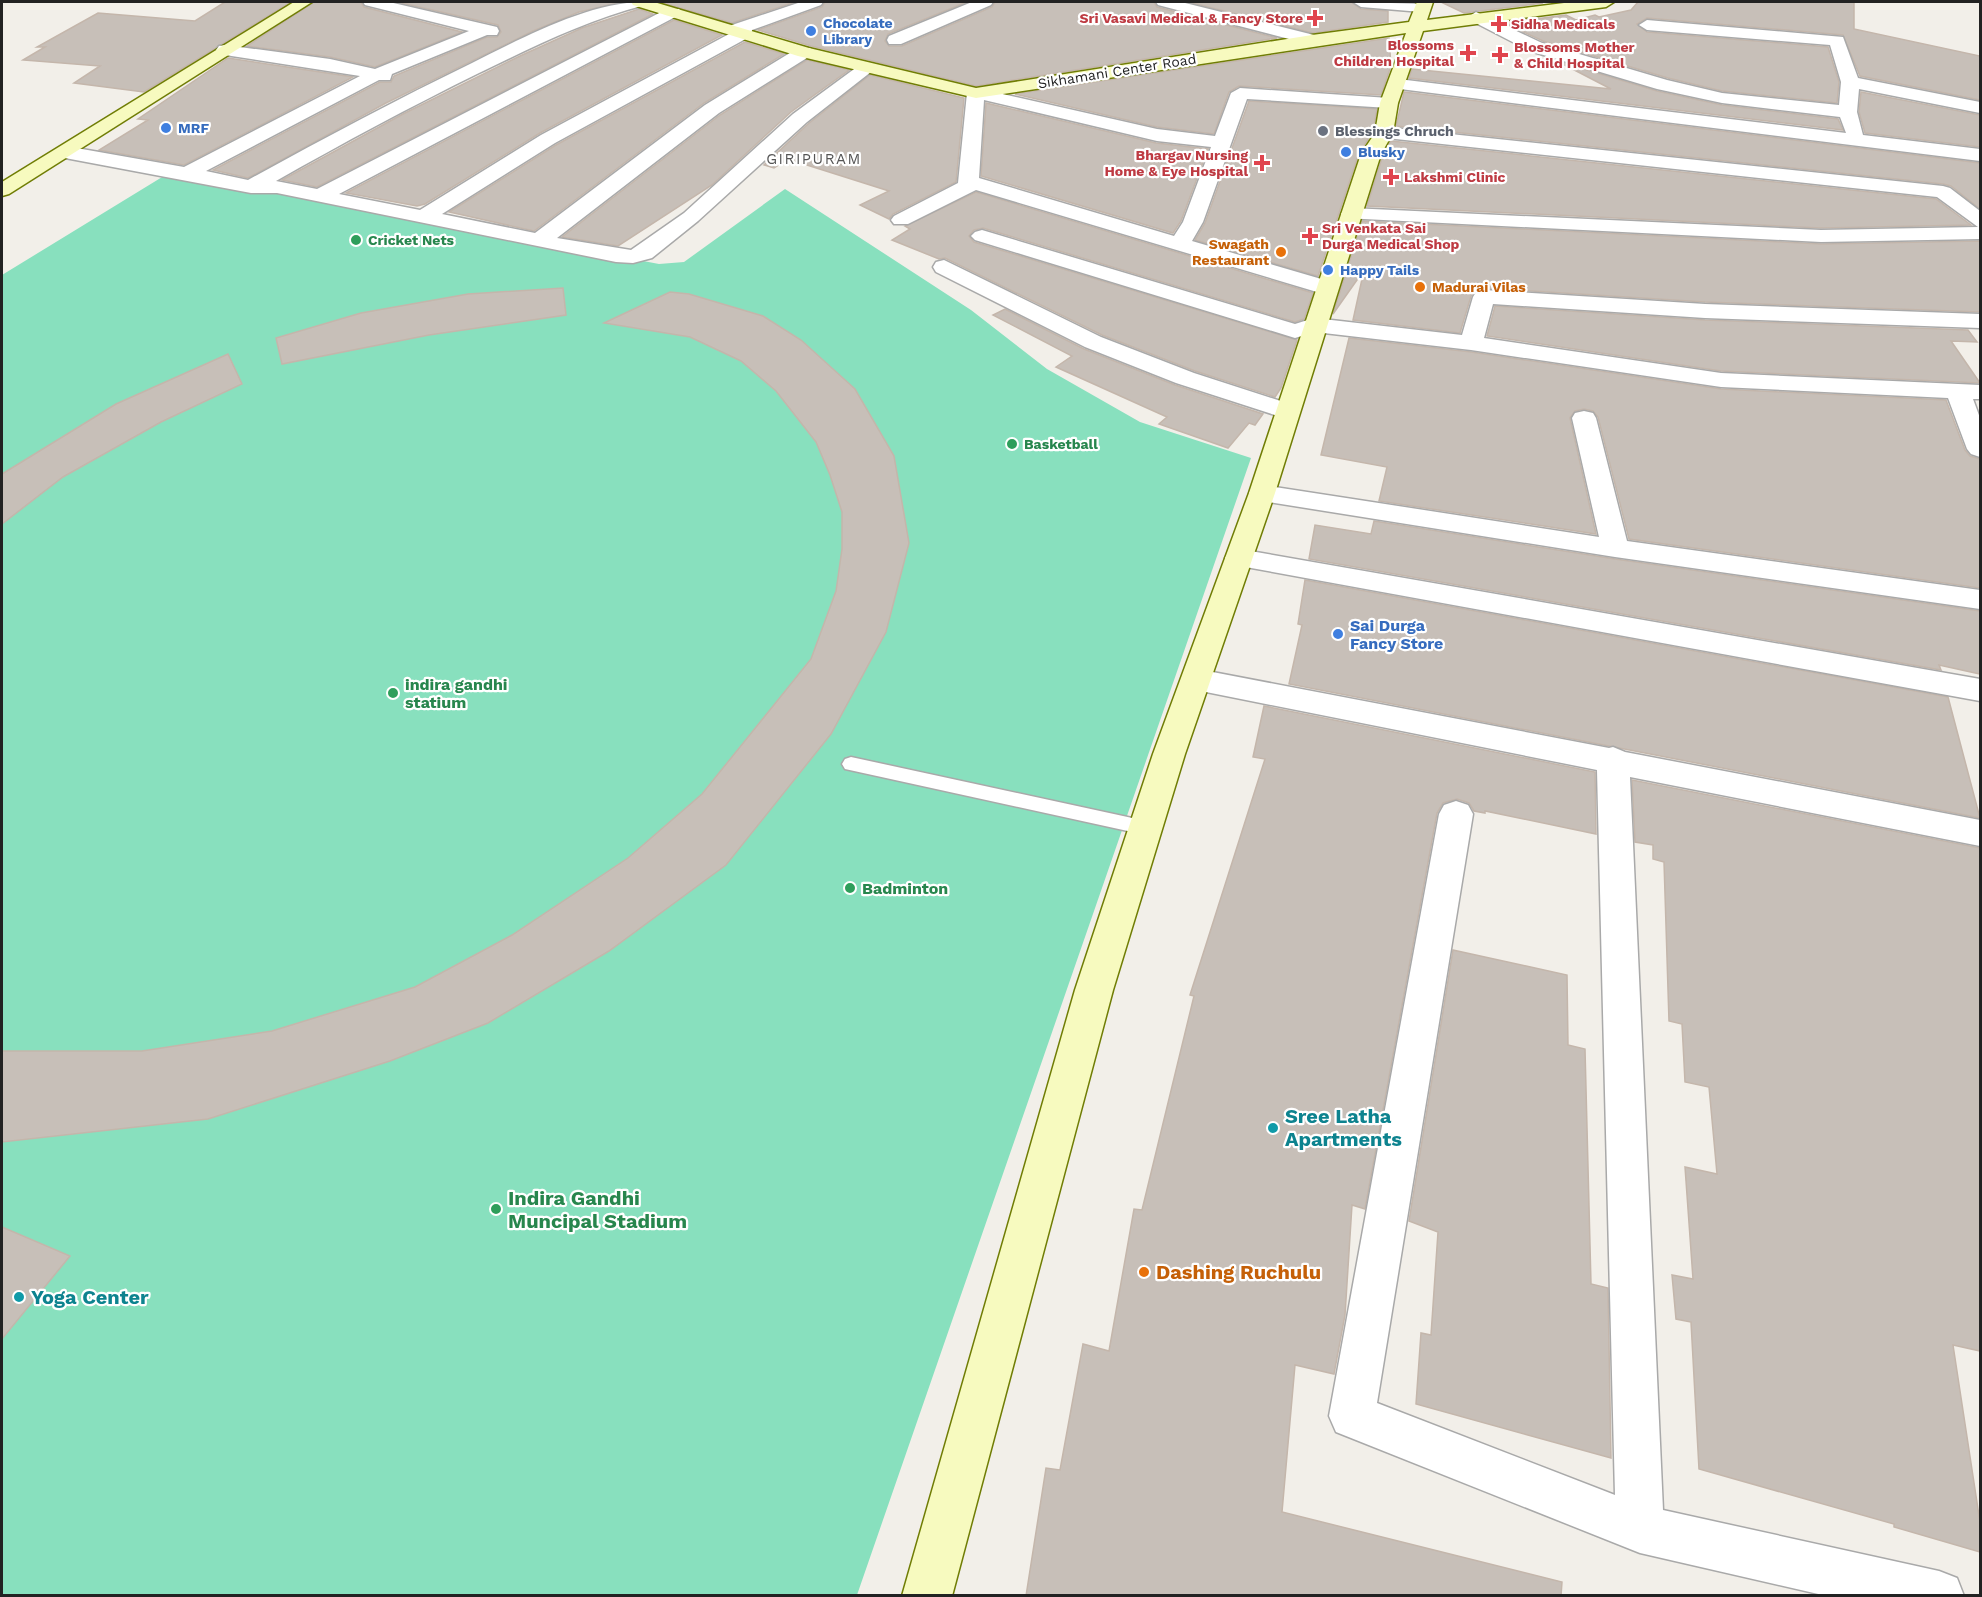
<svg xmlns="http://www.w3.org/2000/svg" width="1982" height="1597" font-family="'Work Sans',sans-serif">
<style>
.pitch{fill:#88e0be}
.building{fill:#c7bfb8;stroke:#c4b6ab;stroke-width:1.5}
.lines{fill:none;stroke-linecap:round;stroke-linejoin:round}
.lane-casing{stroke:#a9a9a9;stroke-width:3}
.street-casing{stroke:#a9a9a9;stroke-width:3}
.secondary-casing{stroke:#707d05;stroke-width:3}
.lane{fill:#fff;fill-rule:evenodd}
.street{fill:#fff;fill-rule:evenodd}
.secondary{fill:#f7fabf;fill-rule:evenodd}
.health-dot{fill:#e0444e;stroke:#fff;stroke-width:2}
.shop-dot{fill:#3f7fe0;stroke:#fff;stroke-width:2}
.worship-dot{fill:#6b7280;stroke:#fff;stroke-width:2}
.leisure-dot{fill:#2e9e5b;stroke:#fff;stroke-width:2}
.food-dot{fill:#e8710a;stroke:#fff;stroke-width:2}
.culture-dot{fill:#0f9aa8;stroke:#fff;stroke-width:2}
.labels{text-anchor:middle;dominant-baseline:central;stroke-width:4.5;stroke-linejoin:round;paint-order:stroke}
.far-health-label{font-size:14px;font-weight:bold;fill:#be3a42;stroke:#fff;text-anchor:start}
.far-shop-label{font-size:14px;font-weight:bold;fill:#366cbe;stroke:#fff;text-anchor:start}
.far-street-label{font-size:14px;fill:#222;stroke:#fff}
.far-worship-label{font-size:14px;font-weight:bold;fill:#5b616d;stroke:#fff;text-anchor:start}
.far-leisure-label{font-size:14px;font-weight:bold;fill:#27864d;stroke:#fff;text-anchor:start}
.far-food-label{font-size:14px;font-weight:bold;fill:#c56008;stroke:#fff;text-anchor:end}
.far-neighbourhood-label{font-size:15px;letter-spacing:1.5px;fill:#555;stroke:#fff}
.shop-label{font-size:16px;font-weight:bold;fill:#366cbe;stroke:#fff;text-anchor:start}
.leisure-label{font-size:16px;font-weight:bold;fill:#27864d;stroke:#fff;text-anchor:start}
.near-culture-label{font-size:20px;font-weight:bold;fill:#0d838f;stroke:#fff;text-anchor:start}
.near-leisure-label{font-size:20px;font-weight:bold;fill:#27864d;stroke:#fff;text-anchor:start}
.near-food-label{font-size:20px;font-weight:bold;fill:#c56008;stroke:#fff;text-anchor:start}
</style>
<rect width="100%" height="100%" fill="#f2efe9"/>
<!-- pitch -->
<path class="pitch" d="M172 171 659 264 684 262 785 189 971 310 1047 369 1140 422 1251 458 857 1595 2 1596V275Z"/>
<!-- building -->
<g class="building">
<path d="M225 2H291L144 92 74 83 100 66 23 60 45 47H37L98 13 195 21Z"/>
<path d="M314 2H361L364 7 462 32 375 67 330 57 247 46Z"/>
<path d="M397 2H622L579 12 533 31 386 103 248 178 213 170 380 82H391L394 76 487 37H497L501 32 498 25Z"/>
<path d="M660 2H795L732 23Z"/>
<path d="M825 2H967L888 34 885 41 889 46H902L992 7 995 2H1154L1157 7 1277 38 976 86 811 46 758 30 822 7Z"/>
<path d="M1188 2H1351L1361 9 1388 11V22L1313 33Z"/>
<path d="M1441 2H1539L1543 3 1464 13Z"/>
<path d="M1638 2H1854V29L1980 56V100L1860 76 1843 35 1647 18 1637 24 1647 32 1828 47 1839 82 1837 103 1722 91 1668 78 1543 41 1504 23 1566 15 1576 20 1595 15 1599 17 1631 10Z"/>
<path d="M639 9 653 14 317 187 282 180 403 114 520 56 582 28Z"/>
<path d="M674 20 722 35 540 133 425 204 417 206 346 193Z"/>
<path d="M1389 38 1391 66 1381 95 1239 86 1229 92 1214 134 1157 127 1015 94Z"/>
<path d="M745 42 784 54 704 103 534 231 449 212 556 145Z"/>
<path d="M228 58 353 77 184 165 99 150 148 120 138 119Z"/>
<path d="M807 60 849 70 791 112 712 185 618 246 562 237 720 115Z"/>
<path d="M1557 61 1657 91 1722 105 1838 119 1843 130 1409 78 1412 69 1611 89Z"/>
<path d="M870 75 964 98 956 182 893 214 889 219 860 205 889 191 788 159 774 168 764 165 808 124Z"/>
<path d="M1404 92 1980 163V209L1951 186 1943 184 1396 126Z"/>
<path d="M1861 92 1980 115V147L1865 133 1859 112Z"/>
<path d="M1249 101 1377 109 1373 132 1359 153 1318 276 1195 240 1205 223Z"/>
<path d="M986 103 1156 143 1208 149 1181 221 1173 233 981 176Z"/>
<path d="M1391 141 1936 199 1971 225 1821 228 1367 206 1383 155Z"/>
<path d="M976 192 1313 293 1304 319 1295 322 983 228 974 230 969 236 974 242 1297 340 1281 388 1275 397 1195 371 1102 335 945 258 939 259 892 240 910 229 905 226Z"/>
<path d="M1362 221 1821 244 1980 241V312L1705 302 1484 288 1475 290 1471 296 1460 333 1353 320 1364 270 1333 314Z"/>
<path d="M563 288 566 315 429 335 282 364 276 338 361 313 468 294Z"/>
<path d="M670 292 689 294 763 316 801 340 855 389 894 456 909 543 886 632 831 734 726 865 609 951 488 1023 390 1061 208 1119 2 1142V1051H142L272 1031 415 987 512 935 628 858 702 794 811 659 836 591 842 549V512L830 475 816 442 776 391 741 361 690 337 604 323Z"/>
<path d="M1495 306 1705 320 1968 330 1977 342 1951 341 1980 383 1721 371 1487 336Z"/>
<path d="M1005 309 1084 349 1175 385 1263 414 1255 425 1249 423 1228 448 1159 424 1167 417 1056 367 1072 356 993 315Z"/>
<path d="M1349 338 1471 352 1721 389 1946 400 1965 450 1970 456 1980 459V588L1629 539 1598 417 1593 411 1584 409 1575 411 1570 418 1596 534 1379 501 1387 467 1321 455Z"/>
<path d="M228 354 242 384 161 422 63 477 2 524V474L116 404Z"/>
<path d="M1374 521 1615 559 1980 611V674L1939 665 1941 670 1309 559 1315 525 1371 534Z"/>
<path d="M1305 580 1948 697 1980 818 1289 684 1302 625 1298 624Z"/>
<path d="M1264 706 1595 772 1596 834 1485 811V813L1474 811 1469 803 1457 799 1443 803 1437 813 1365 1209 1352 1205 1345 1315 1334 1374 1295 1365 1282 1512 1562 1582 1561 1596H1026L1046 1468 1060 1470 1083 1344 1109 1351 1134 1209 1142 1210 1194 996 1190 995 1265 759 1253 757Z"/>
<path d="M1632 780 1980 848V1351L1953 1345 1980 1522V1552L1894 1527V1524L1699 1469 1691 1322 1676 1319 1672 1275 1693 1279 1685 1167 1717 1174 1709 1087 1685 1082 1682 1024 1669 1021 1664 862 1653 859V845L1635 842Z"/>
<path d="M1453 950 1567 975 1568 1045 1585 1049 1591 1284 1608 1288 1611 1458 1416 1404 1421 1333 1431 1335 1438 1232 1409 1221Z"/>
<path d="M2 1227 70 1256 2 1339Z"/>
</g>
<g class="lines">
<!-- lane casing -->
<g class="lane-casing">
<path id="lane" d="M851 757 1146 821 1152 823 1155 828 1152 833 1146 835 845 769 842 764 845 759Z"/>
</g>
<!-- street casing -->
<g class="street-casing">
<g id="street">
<path d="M363 2H389L497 27 499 31 497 35H487L392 74 390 80H379L206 171 248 180C322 139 396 100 472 63 520 39 592 0 647 2L645 5C586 20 533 47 479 73 410 107 343 143 276 181L317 189 667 9H679L681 12 679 15 339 194 420 210 541 135 729 34 727 30 729 26 801 2H823L821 5 752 30 751 36 555 143 442 214 535 233 705 105 798 48H810L813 52 810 56 719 113 557 238 631 250 684 213 793 114 861 64H873L876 68 807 122 698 221 652 258 633 263 616 262 277 193H251L65 158 55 152 65 146 184 167 360 76 225 55 216 50 219 46 225 45 330 59 375 69 469 31 365 5Z"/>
<path d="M972 2H993L991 5 901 44H889L887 40 889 36Z"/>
<path d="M1156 2H1181L1318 36 1320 40 1312 45 1158 5Z"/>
<path d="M1353 2 1428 4 1430 7 1422 12 1361 7Z"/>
<path d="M1476 12 1542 43 1667 80 1722 93 1839 105 1841 82 1830 45 1647 30 1639 25 1647 20 1843 37 1858 78 1980 102V113L1859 89 1857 112 1863 135 1980 149V161L1392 88 1389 84 1398 79 1846 133 1840 117 1722 103 1657 89 1530 51 1470 20 1468 17Z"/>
<path d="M976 88 1157 129 1215 136 1231 93 1240 88 1389 98 1398 103 1389 108 1247 99 1203 222 1192 241 1335 283 1338 288 1335 293 1327 295 976 190 908 224H894L891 220 894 216 958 183 967 93ZM984 100 1157 141 1211 147 1183 222 1174 236 979 178Z"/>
<path d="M1384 127 1943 186 1950 188 1980 211V239L1821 242 1344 218 1341 214 1344 210 1351 208 1821 230 1978 227 1937 197 1377 137 1375 133 1377 129Z"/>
<path d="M982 230 1295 324 1314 318 1462 335 1473 297 1476 292 1484 290 1705 304 1980 314V328L1705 318 1493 304 1484 338 1721 373 1980 385V399H1973L1980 418V457L1971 454 1967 449 1948 398 1721 387 1471 350 1315 332 1295 338 975 240 971 236 975 232Z"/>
<path d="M944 260 1101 337 1194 373 1296 406 1299 411 1296 416 1287 418 1278 416 1176 383 1085 347 936 272 933 267 936 262Z"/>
<path d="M1584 411 1593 413 1596 418 1627 541 1980 590V609L1615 557 1262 501 1253 499 1249 493 1253 487 1262 485 1599 537 1572 418 1575 413Z"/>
<path d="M1239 549 1980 679V701L1229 564 1225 558 1229 552Z"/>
<path d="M1197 669 1609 748 1613 747 1625 752 1980 820V846L1630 777 1663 1510 1939 1571 1957 1578 1964 1596H1827L1640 1553 1336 1432 1329 1416 1439 814 1444 805 1456 801 1468 805 1473 814 1377 1403 1615 1495 1597 770 1186 688 1182 680 1186 672Z"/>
</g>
</g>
<!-- secondary casing -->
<g class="secondary-casing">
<g id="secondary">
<path d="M294 2H312L9 194 2 196V182Z"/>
<path d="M631 2H654L809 48 976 88 1312 35 1409 22 1417 2H1433L1427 20 1572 2H1614L1606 7 1423 31 1398 103 1393 133 1381 154 1275 493 1185 754 1113 990 952 1596H902L1075 990 1153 754 1249 493 1361 154 1375 133 1380 103 1406 33 976 98 798 56 633 5Z"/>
</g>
</g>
<!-- lane -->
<use href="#lane" class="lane"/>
<!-- street -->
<use href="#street" class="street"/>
<!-- secondary -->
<use href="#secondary" class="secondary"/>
</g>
<!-- markers -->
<g class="health-dot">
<path d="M1312 9h6v6h6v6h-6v6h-6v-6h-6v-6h6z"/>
<path d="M1496 15h6v6h6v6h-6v6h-6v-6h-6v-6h6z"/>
<path d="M1465 44h6v6h6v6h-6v6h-6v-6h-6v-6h6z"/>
<path d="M1497 46h6v6h6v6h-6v6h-6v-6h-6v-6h6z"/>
<path d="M1259 154h6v6h6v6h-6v6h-6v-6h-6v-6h6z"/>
<path d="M1388 168h6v6h6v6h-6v6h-6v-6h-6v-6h6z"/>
<path d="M1307 227h6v6h6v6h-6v6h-6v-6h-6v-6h6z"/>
</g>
<g class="shop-dot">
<circle cx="811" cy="31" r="6"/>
<circle cx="166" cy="128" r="6"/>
<circle cx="1346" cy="152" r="6"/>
<circle cx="1328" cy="270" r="6"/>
<circle cx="1338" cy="634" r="6"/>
</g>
<circle class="worship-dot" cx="1323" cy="131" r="6"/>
<g class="leisure-dot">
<circle cx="356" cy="240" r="6"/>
<circle cx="1012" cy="444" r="6"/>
<circle cx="393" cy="693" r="6"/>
<circle cx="850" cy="888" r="6"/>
<circle cx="496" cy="1209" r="6"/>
</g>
<g class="food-dot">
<circle cx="1281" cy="252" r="6"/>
<circle cx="1420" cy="287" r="6"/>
<circle cx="1144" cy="1272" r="6"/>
</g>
<g class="culture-dot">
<circle cx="1273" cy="1128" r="6"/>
<circle cx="19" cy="1297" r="6"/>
</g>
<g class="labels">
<!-- far-health labels -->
<g class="far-health-label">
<text x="1303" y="18" text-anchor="end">Sri Vasavi Medical &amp; Fancy Store</text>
<text x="1511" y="24">Sidha Medicals</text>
<text x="1454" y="45" text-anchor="end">Blossoms<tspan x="1454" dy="16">Children Hospital</tspan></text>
<text x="1514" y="47">Blossoms Mother<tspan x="1514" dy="16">&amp; Child Hospital</tspan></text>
<text x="1248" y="155" text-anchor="end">Bhargav Nursing<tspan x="1248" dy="16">Home &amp; Eye Hospital</tspan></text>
<text x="1404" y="177">Lakshmi Clinic</text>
<text x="1322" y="228">Sri Venkata Sai<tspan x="1322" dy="16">Durga Medical Shop</tspan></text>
</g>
<!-- far-shop labels -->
<g class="far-shop-label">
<text x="823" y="23">Chocolate<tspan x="823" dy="16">Library</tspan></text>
<text x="178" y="128">MRF</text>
<text x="1358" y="152">Blusky</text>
<text x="1340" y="270">Happy Tails</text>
</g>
<!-- far-street labels -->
<g class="far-street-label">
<text transform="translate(1117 71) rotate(-9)">Sikhamani Center Road</text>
</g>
<!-- far-worship labels -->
<g class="far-worship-label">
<text x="1335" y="131">Blessings Chruch</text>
</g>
<!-- far-leisure labels -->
<g class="far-leisure-label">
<text x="368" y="240">Cricket Nets</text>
<text x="1024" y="444">Basketball</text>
</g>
<!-- far-food labels -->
<g class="far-food-label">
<text x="1269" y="244">Swagath<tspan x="1269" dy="16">Restaurant</tspan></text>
<text x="1432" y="287" text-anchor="start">Madurai Vilas</text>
</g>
<!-- far-neighbourhood labels -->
<g class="far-neighbourhood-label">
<text x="814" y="159">GIRIPURAM</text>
</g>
<!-- shop labels -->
<g class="shop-label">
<text x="1350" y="625">Sai Durga<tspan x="1350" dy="18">Fancy Store</tspan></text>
</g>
<!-- leisure labels -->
<g class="leisure-label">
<text x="405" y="684">indira gandhi<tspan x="405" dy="18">statium</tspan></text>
<text x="862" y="888">Badminton</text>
</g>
<!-- near-culture labels -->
<g class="near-culture-label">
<text x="1285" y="1116">Sree Latha<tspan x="1285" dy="23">Apartments</tspan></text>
<text x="31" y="1297">Yoga Center</text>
</g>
<!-- near-leisure labels -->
<g class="near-leisure-label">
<text x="508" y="1198">Indira Gandhi<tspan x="508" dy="23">Muncipal Stadium</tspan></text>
</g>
<!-- near-food labels -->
<g class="near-food-label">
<text x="1156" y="1272">Dashing Ruchulu</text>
</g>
</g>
<!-- border -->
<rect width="1982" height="1597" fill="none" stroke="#222222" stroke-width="6"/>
</svg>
